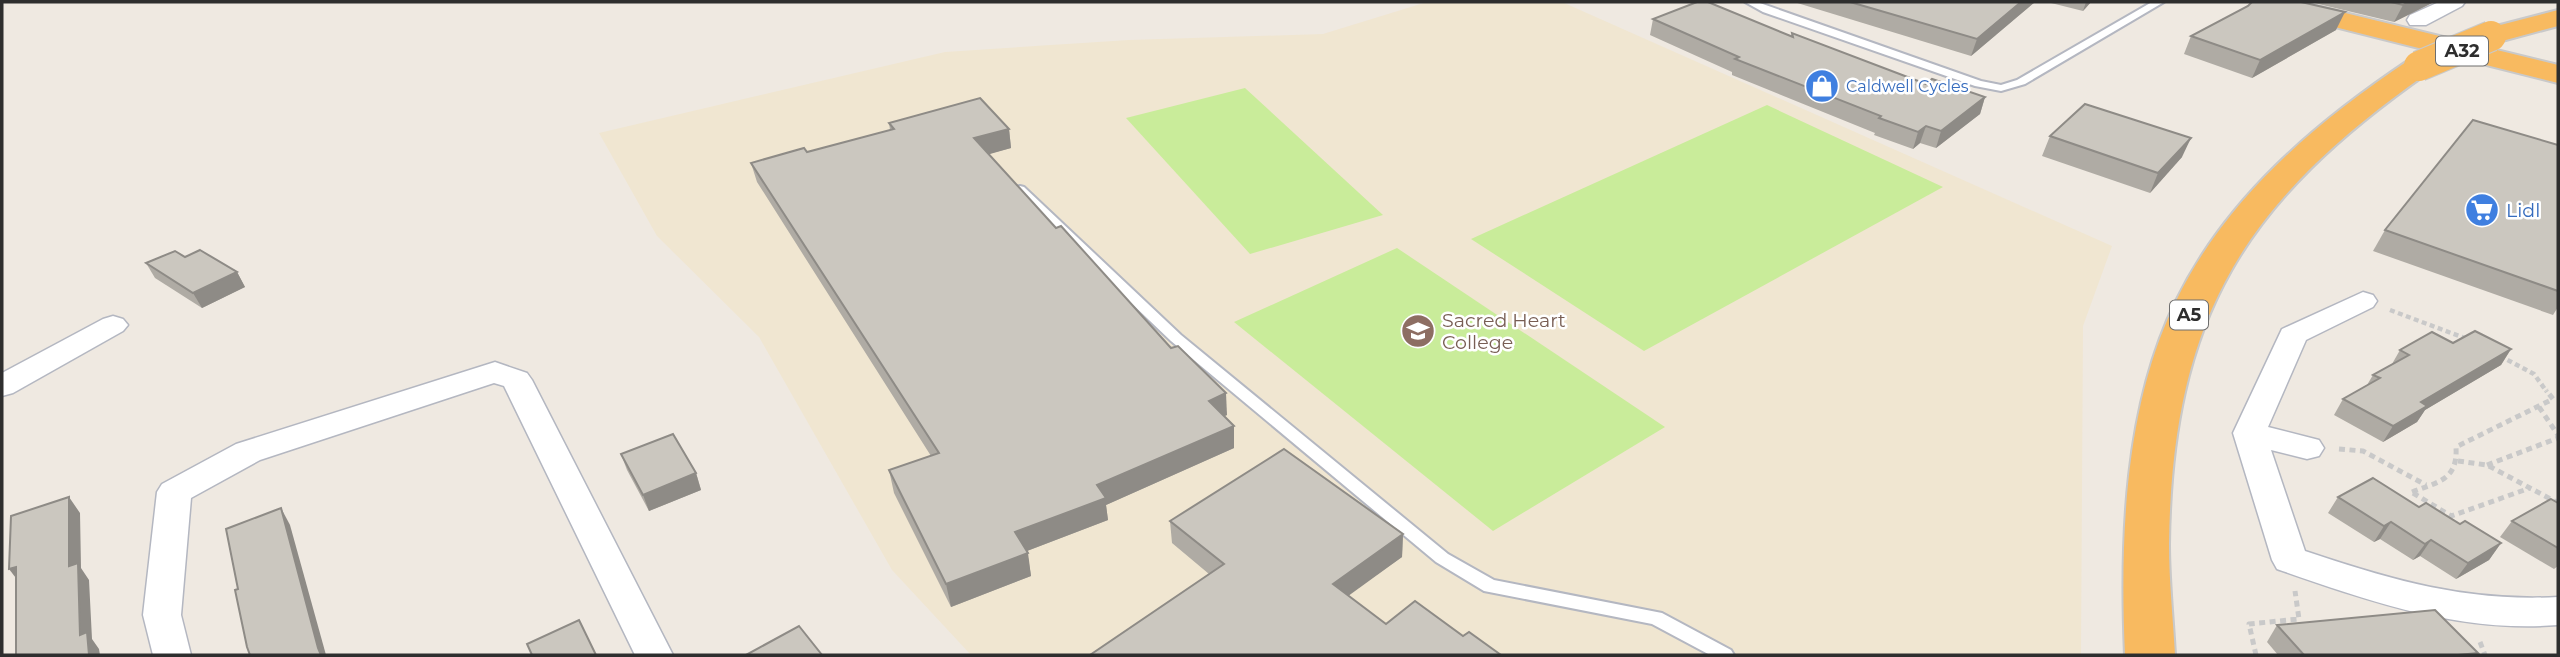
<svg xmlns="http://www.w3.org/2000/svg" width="2560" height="657" font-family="Montserrat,sans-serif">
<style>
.education{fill:#f0e6d1}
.pitch{fill:#c9ec9a}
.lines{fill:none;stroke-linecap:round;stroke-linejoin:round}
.service-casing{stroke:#b4b7c1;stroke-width:4}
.minor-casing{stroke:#b4b7c1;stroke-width:3}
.trunk-casing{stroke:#c9c9c9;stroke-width:4}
.path-far1{stroke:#c9c9c9;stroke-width:4.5;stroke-dasharray:5 3.5;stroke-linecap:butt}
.path{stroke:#c9c9c9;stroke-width:5;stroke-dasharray:6 4.5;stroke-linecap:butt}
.service{fill:#fff;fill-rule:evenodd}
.minor{fill:#fff;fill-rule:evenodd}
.trunk{fill:#f8ba60;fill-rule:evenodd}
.trunk-bridge-casing{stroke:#c9c9c9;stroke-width:32;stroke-linecap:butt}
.trunk-bridge{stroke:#f8ba60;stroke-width:30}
.wall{fill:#afaba4}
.shaded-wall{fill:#8e8b86}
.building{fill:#cbc7bf;stroke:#8e8b86;stroke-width:2}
.labels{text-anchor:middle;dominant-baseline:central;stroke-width:5;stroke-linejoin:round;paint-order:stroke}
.far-shop-label{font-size:16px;fill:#366cbe;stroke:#fff;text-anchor:start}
.shield{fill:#fff;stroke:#6d6d6d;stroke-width:2}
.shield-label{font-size:18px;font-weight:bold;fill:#2e2e2e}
.shop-label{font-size:19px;fill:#366cbe;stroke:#fff;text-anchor:start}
.education-label{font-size:19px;fill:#785e54;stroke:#fff;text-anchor:start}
</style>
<rect width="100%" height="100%" fill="#efe9e1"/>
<!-- education -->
<path class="education" d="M1427 2H1562L2112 246 2083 326 2081 655H971L892 570 759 337 657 236 599 133 945 52 1129 40 1323 34Z"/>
<!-- pitch -->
<g class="pitch">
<path d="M1245 88 1383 215 1250 254 1126 118Z"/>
<path d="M1767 105 1943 187 1644 351 1471 239Z"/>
<path d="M1397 248 1665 427 1493 531 1234 322Z"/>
</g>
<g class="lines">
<!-- service casing -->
<g class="service-casing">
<g id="service">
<path d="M1745 2H1757L1981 81 2001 85 2017 80 2152 2H2164L2025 84 2001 91 1975 86 1763 12Z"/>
<path d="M1020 186 1024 187 1181 335 1448 554 1494 580 1662 613 1731 650 1734 655H1710L1652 624 1484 591 1436 562 1171 341 1016 193 1014 190 1016 187Z"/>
</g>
</g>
<!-- minor casing -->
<g class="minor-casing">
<g id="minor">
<path d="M2439 2H2465L2462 6 2426 25H2410L2407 20 2410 15Z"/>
<path d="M2363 292 2373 295 2377 301 2373 307 2306 340 2268 427 2319 440 2324 448 2319 456 2307 459 2271 450 2305 551C2391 580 2467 602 2558 597V625C2459 633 2369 601 2277 569L2272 560 2233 433 2282 329Z"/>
<path d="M113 316 123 319 128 325 123 331 13 393 2 396V373L103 319Z"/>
<path d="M495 362 527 373 532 380 673 655H635L504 386 494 383 260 460 191 498 181 615 191 655H153L143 615 157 492 162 484 236 444Z"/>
</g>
</g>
<!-- trunk casing -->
<g class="trunk-casing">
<g id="trunk">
<path d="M2255 2H2300L2558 65V83L2259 8Z"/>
<path d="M2558 10V26L2491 44 2481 42 2477 36 2481 30Z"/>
<path d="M2419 57 2429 60 2434 66 2429 72C2245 201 2172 315 2169 544 2169 581 2173 618 2175 655H2125C2120 540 2124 407 2176 301 2226 198 2315 123 2409 60Z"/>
</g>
</g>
<!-- path-far1 -->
<g class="path-far1">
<path d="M2390 310 2467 339"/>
<path d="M2500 356 2534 374 2547 392"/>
</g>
<!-- path -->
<g class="path">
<path d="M2539 407 2558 435"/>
<path d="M2339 449 2363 451 2426 485"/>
<path d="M2458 461 2487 465 2558 503"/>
<path d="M2487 465 2558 438"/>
<path d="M2412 492C2438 482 2458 480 2456 447L2553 399 2546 390"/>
<path d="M2413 493 2451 516 2530 488"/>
<path d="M2480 642 2485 655"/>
<path d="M2256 655 2249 624 2299 619 2295 591"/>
</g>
<!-- service -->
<use href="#service" class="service"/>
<!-- minor -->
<use href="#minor" class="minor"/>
<!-- trunk -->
<use href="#trunk" class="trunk"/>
<!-- trunk-bridge casing -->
<g class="trunk-bridge-casing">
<path id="trunk-bridge" d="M2419 66 2491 36"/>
</g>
<!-- trunk-bridge -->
<use href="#trunk-bridge" class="trunk-bridge"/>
</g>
<!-- wall -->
<g class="wall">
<path d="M1794 2H2035L1971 56Z"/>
<path d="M2047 2H2091L2083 11Z"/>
<path d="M2310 2H2434L2394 22Z"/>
<path d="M2248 6 2336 30 2252 78 2184 54 2191 36Z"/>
<path d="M1653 19 1791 36 1792 33 1926 84 1985 97 1980 114 1936 148 1920 143 1913 149 1874 135 1875 133 1732 75V72L1650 35Z"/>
<path d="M889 123 1009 129 1011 148 988 154 1227 415 1224 416 1234 426V448L1106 505 1108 520 1027 551 1031 576 951 607 894 493 889 470 931 456 757 182 751 163 807 152 890 130Z"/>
<path d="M2050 136 2182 157 2150 193 2042 156Z"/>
<path d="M2558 145V307L2553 315 2373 251 2385 230Z"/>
<path d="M185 257 237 272 245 287 202 308 155 278 146 263Z"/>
<path d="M2453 343 2511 349 2501 365 2425 410 2417 422 2383 442 2334 415 2343 399 2367 385 2373 375 2392 364 2400 350Z"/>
<path d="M621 454 696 473 701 490 649 511 627 470Z"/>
<path d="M2338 497 2419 507 2501 543 2489 560 2456 579 2420 556 2413 560 2380 539 2374 542 2328 513Z"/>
<path d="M2558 503V566L2554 569 2500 537 2512 521Z"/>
<path d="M1170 521 1403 534 1402 557 1348 595 1386 624 1463 636 1090 655 1209 574 1172 543Z"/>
<path d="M2277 625 2478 653 2476 655H2278L2267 642Z"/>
</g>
<!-- shaded-wall -->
<g class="shaded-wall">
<path d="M2021 2H2035L1971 56 1977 39Z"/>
<path d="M2086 2H2091L2083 11Z"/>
<path d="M2409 2H2434L2394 22 2403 5Z"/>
<path d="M2345 12 2336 30 2252 78 2260 60Z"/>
<path d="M1985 97 1980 114 1936 148 1941 131Z"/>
<path d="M1926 126 1920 143 1913 149 1918 132Z"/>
<path d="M1009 129 1011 148 976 158 974 138Z"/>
<path d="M2191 138 2182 157 2150 193 2158 173Z"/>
<path d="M237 272 245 287 202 308 193 293Z"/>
<path d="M2511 349 2501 365 2425 410 2417 422 2383 442 2393 426 2421 402Z"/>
<path d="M1226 393 1227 415 1210 423 1209 401Z"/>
<path d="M1234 426V448L1106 505 1108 520 1019 554 1015 532 1097 485Z"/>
<path d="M696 473 701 490 649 511 643 495Z"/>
<path d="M69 497 80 513 81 568 89 580 92 639 99 649 100 655H89L80 635 69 566Z"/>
<path d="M281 508 290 525 326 655H321L318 648Z"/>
<path d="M2391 522 2380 539 2374 542 2384 526Z"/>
<path d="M1403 534 1402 557 1333 607V584Z"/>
<path d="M2431 540 2420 556 2413 560 2425 544Z"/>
<path d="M2501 543 2489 560 2456 579 2468 563Z"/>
<path d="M1028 553 1031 576 951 607 946 584Z"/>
<path d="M16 567 22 586 9 569Z"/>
</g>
<!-- building -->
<g class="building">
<path d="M1697 2H1708L1793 37 1792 33 1926 84 1932 79 1985 97 1941 131 1926 126 1918 132 1879 118 1881 116 1735 59 1739 57 1653 19Z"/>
<path d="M1850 2H2021L1977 39Z"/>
<path d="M2252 2H2301L2345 12 2260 60 2191 36 2248 6Z"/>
<path d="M2391 2H2409L2403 5Z"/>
<path d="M980 98 1009 129 974 138 1056 228 1061 226 1171 348 1178 346 1226 393 1209 401 1234 426 1097 485 1106 498 1015 532 1028 553 946 584 889 470 939 453 751 163 804 148 807 152 894 129 889 123Z"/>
<path d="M2085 104 2191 138 2158 173 2050 136Z"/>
<path d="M2473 120 2558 145V291L2385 230Z"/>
<path d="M200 250 237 272 193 293 146 263 175 251 185 257Z"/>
<path d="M2475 331 2511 349 2421 402 2427 406 2393 426 2343 399 2380 378 2373 375 2409 355 2400 350 2432 332 2453 343Z"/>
<path d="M673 434 696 473 643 495 621 454Z"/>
<path d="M1284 449 1403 534 1333 584 1386 624 1415 601 1463 636 1469 632 1501 655H1090L1224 564 1170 521Z"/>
<path d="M2373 478 2419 507 2426 503 2460 524 2465 521 2501 543 2468 563 2431 540 2425 544 2391 522 2384 526 2338 497Z"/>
<path d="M69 497V566L78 563 80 635 87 632 89 655H16V567L9 569 11 516Z"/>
<path d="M2551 499 2558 503V548L2512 521Z"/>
<path d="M281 508 318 648 321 655H250L247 647 235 590 238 589 226 529Z"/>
<path d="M2435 610 2478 653 2458 655H2304L2277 625Z"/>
<path d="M579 620 596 655H532L527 644Z"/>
<path d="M799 626 822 655H746Z"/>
</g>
<!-- icons -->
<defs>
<g id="shop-disc" transform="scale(1.75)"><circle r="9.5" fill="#3f7fe0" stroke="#fff"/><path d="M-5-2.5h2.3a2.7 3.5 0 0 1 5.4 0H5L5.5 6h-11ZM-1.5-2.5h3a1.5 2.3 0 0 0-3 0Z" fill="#fff"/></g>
<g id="supermarket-disc" transform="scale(1.75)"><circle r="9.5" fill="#3f7fe0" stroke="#fff"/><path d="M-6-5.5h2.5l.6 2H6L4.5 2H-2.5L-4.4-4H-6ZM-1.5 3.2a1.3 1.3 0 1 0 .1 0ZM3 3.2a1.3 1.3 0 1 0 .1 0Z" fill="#fff"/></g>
<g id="university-disc" transform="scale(1.75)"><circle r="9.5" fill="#8d6e63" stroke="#fff"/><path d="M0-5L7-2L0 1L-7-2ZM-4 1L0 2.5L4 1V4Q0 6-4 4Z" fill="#fff"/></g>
</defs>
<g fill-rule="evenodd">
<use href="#shop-disc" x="1822" y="86"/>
<use href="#supermarket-disc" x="2482" y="210"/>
<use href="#university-disc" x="1418" y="331"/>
</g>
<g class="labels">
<!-- far-shop labels -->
<g class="far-shop-label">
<text x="1846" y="86">Caldwell Cycles</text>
</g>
<!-- shield labels -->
<g class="shield">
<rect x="2436" y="36.5" width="52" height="29" rx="5"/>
<rect x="2170" y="300.5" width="38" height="29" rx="5"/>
</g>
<g class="shield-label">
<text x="2462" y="51">A32</text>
<text x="2189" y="315">A5</text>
</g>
<!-- shop labels -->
<g class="shop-label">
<text x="2506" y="210">Lidl</text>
</g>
<!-- education labels -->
<g class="education-label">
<text x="1442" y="320">Sacred Heart<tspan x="1442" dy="22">College</tspan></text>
</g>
</g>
<!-- border -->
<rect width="2560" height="657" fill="none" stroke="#2e2e2e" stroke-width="7"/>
</svg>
